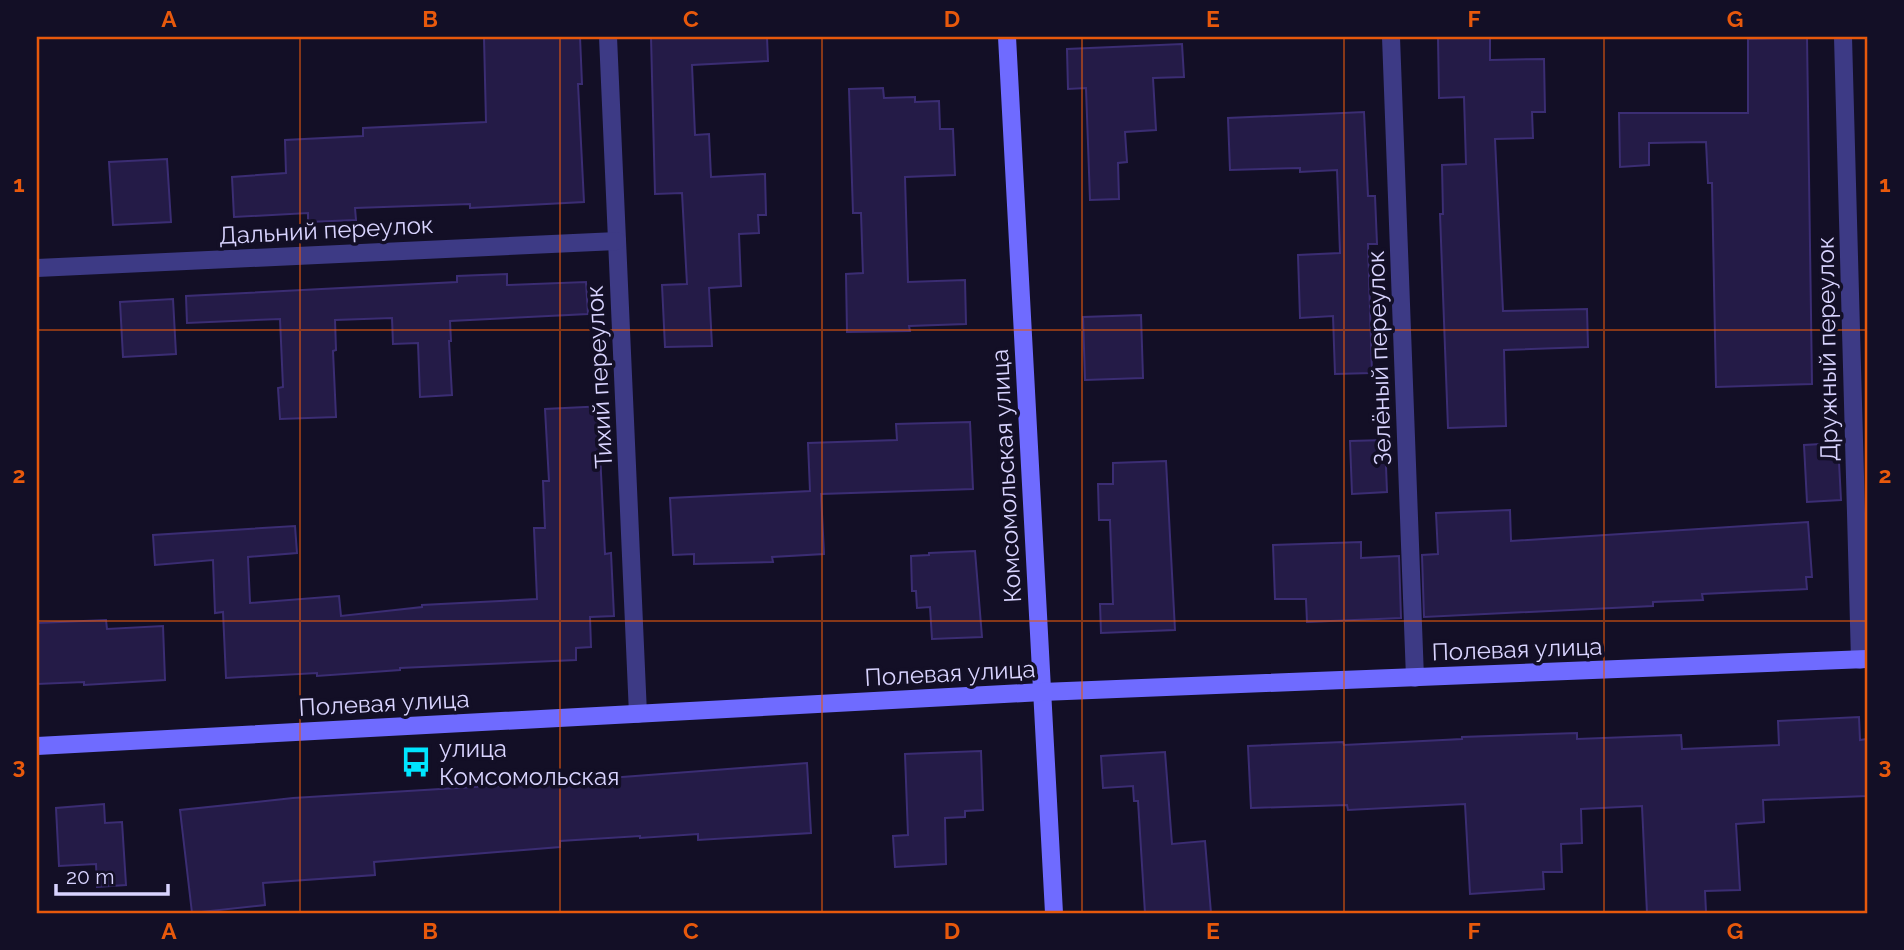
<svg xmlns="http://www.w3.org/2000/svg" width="1904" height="950" font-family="Raleway,sans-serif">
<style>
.building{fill:#241b47;stroke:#3b2d73;stroke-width:2}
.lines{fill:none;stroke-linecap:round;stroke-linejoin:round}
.street{stroke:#3d3a85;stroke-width:18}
.secondary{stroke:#6f6bff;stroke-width:18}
.grid{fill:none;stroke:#e8590c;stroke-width:2;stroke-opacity:0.55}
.labels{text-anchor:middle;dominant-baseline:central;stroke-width:7;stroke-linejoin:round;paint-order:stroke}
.street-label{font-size:24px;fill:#d9d4ff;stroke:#130f26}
.poi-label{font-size:24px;fill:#d9d4ff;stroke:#130f26;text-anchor:start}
.neatline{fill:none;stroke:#e8590c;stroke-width:2.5}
.grid-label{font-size:23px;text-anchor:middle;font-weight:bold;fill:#e8590c}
</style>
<rect width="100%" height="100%" fill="#130f26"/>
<!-- building -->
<g class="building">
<path d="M484 37H580L582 84H578L584 202 470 208V204L355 208 356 220 308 222V213L234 217 232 177 286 173 285 140 363 136V128L486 122Z"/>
<path d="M651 37H767L768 61 692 65 695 135 709 134 711 177 765 174 766 215H758L759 233 739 234 741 286 709 288 712 346 665 347 662 285 687 284 682 193 655 194Z"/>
<path d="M1438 37H1490V60L1544 59 1545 112H1532L1533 138 1495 139 1503 311 1587 309 1588 347 1504 350 1506 426 1448 428 1440 214H1443L1442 165 1466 164 1464 97 1439 98Z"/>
<path d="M1807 37 1812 384 1716 387 1712 183H1708L1706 142 1649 143V165L1620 167 1619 113H1748V39Z"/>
<path d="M1182 44 1184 77 1153 78 1156 130 1125 132 1127 162 1118 163 1119 199 1090 200 1086 88 1068 89 1067 49Z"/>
<path d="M883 88 884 98 915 97V102L939 101 940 129H953L955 175 905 177 908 282 965 280 966 324 909 326 910 331 847 332 846 274 863 273 861 213H853L849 89Z"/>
<path d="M1364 112 1368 196H1375L1377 244H1368L1372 373 1335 374 1333 316 1300 318 1298 255 1340 253 1337 170 1300 172V168L1230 170 1228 118Z"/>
<path d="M167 159 171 222 113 225 109 162Z"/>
<path d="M507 274V285L586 282 588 314 450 321 451 341H449L452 395 420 397 418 343 393 344 392 318 335 320 336 350 333 351 336 417 280 419 278 388 283 387 280 319 187 323 186 296 457 282V276Z"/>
<path d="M173 299 176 354 123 357 120 302Z"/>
<path d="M1141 315 1143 378 1085 380 1083 317Z"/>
<path d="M605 406 608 452 600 453 605 554 611 553 614 616 590 617 591 647 576 648V660L400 668V670L317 676V673L226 678 223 612 215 613 213 560 155 565 153 535 295 526 297 553 248 557 250 603 339 596 341 616 422 607V605L537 599 534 528H545L543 481H549L545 409Z"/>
<path d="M970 422 973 489 821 494 824 554 772 557 773 562 694 564V554L673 555 670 498 810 491 808 443 897 440 896 424Z"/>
<path d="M1385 440 1387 492 1352 494 1350 441Z"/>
<path d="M1838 443 1841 500 1807 502 1804 445Z"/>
<path d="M1166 461 1175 630 1101 633 1100 604H1113L1110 520H1099L1098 484H1113V463Z"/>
<path d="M1510 510 1511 541 1808 522 1812 577H1806L1807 589 1702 594 1703 600 1653 602V606L1424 617 1422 555 1438 554 1436 513Z"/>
<path d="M1361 542V558L1399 556 1401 618 1307 622 1306 599H1275L1273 545Z"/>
<path d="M975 551 982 637 932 639 930 607 917 608 916 591H912L911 556 929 555V553Z"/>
<path d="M106 620 107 629 163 626 165 680 84 685V682L37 684V623Z"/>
<path d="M1859 717 1860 740 1867 739V796L1763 800 1764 822 1736 824 1740 890 1705 891 1706 912 1647 913 1642 806 1581 809 1582 843 1561 844 1562 872H1543L1544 889 1470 894 1465 804 1348 810 1347 805 1251 808 1248 746 1343 742 1344 745 1462 739V737L1577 733V739L1681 735 1682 749 1779 745 1778 721Z"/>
<path d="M981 751 983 810 965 811V817L945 818 946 864 895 867 893 836 908 835 905 754Z"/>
<path d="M1165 752 1172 844 1205 841 1211 913H1145L1138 801H1134L1133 786 1103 788 1101 756Z"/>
<path d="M807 763 811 833 698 840V834L640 838V836L560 841V847L374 862 375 875 263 883 265 905 192 913 180 810 293 798 556 782Z"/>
<path d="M104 804 105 823 122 822 126 885 97 887 96 864 59 866 56 808Z"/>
</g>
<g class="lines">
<!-- street -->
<g class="street">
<path d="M608 37 638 714"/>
<path d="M1391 37 1415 678"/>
<path d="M1843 37 1860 660"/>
<path d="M37 268 617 241"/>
</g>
<!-- secondary -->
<g class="secondary">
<path d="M1007 37 1054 913"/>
<path d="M37 746 1042 692 1867 659"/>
</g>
</g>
<!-- grid -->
<path class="grid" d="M300 37V913M560 37V913M822 37V913M1082 37V913M1344 37V913M1604 37V913M37 330H1867M37 621H1867"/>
<!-- icons -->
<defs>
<g id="bus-bare" transform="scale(2.415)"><path d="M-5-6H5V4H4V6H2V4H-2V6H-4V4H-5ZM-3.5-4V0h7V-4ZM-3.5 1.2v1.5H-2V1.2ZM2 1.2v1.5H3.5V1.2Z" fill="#00e5ff" stroke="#130f26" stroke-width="2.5" paint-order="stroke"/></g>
</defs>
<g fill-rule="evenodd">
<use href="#bus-bare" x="416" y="762"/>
</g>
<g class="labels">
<!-- street labels -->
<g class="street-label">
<text transform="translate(326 230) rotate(-3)">Дальний переулок</text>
<text transform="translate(1827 349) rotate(-91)">Дружный переулок</text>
<text transform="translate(1379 358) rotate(-92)">Зелёный переулок</text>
<text transform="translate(599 377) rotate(-93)">Тихий переулок</text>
<text transform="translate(1006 476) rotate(-93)">Комсомольская улица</text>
<text transform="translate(1517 649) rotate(-2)">Полевая улица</text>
<text transform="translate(950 673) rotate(-3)">Полевая улица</text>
<text transform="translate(384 703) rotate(-3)">Полевая улица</text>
</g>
<!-- poi labels -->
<g class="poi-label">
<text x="439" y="748">улица<tspan x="439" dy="28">Комсомольская</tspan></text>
</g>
</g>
<!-- border -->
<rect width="1904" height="950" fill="none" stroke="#130f26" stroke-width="77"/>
<!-- scale -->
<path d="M56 884v10h112v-10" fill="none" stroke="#d9d4ff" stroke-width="3.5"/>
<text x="66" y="884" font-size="21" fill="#d9d4ff" stroke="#130f26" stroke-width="5" paint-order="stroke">20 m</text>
<rect x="38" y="38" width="1828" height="874" class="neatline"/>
<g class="grid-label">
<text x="169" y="27">A</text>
<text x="430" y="27">B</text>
<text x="691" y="27">C</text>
<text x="952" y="27">D</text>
<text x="1213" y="27">E</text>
<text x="1474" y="27">F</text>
<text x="1735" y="27">G</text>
<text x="19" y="192">1</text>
<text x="1885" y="192">1</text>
<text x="19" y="483">2</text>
<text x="1885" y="483">2</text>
<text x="19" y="774">3</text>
<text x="1885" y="774">3</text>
<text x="169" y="939">A</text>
<text x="430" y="939">B</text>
<text x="691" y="939">C</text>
<text x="952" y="939">D</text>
<text x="1213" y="939">E</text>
<text x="1474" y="939">F</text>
<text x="1735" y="939">G</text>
</g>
</svg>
